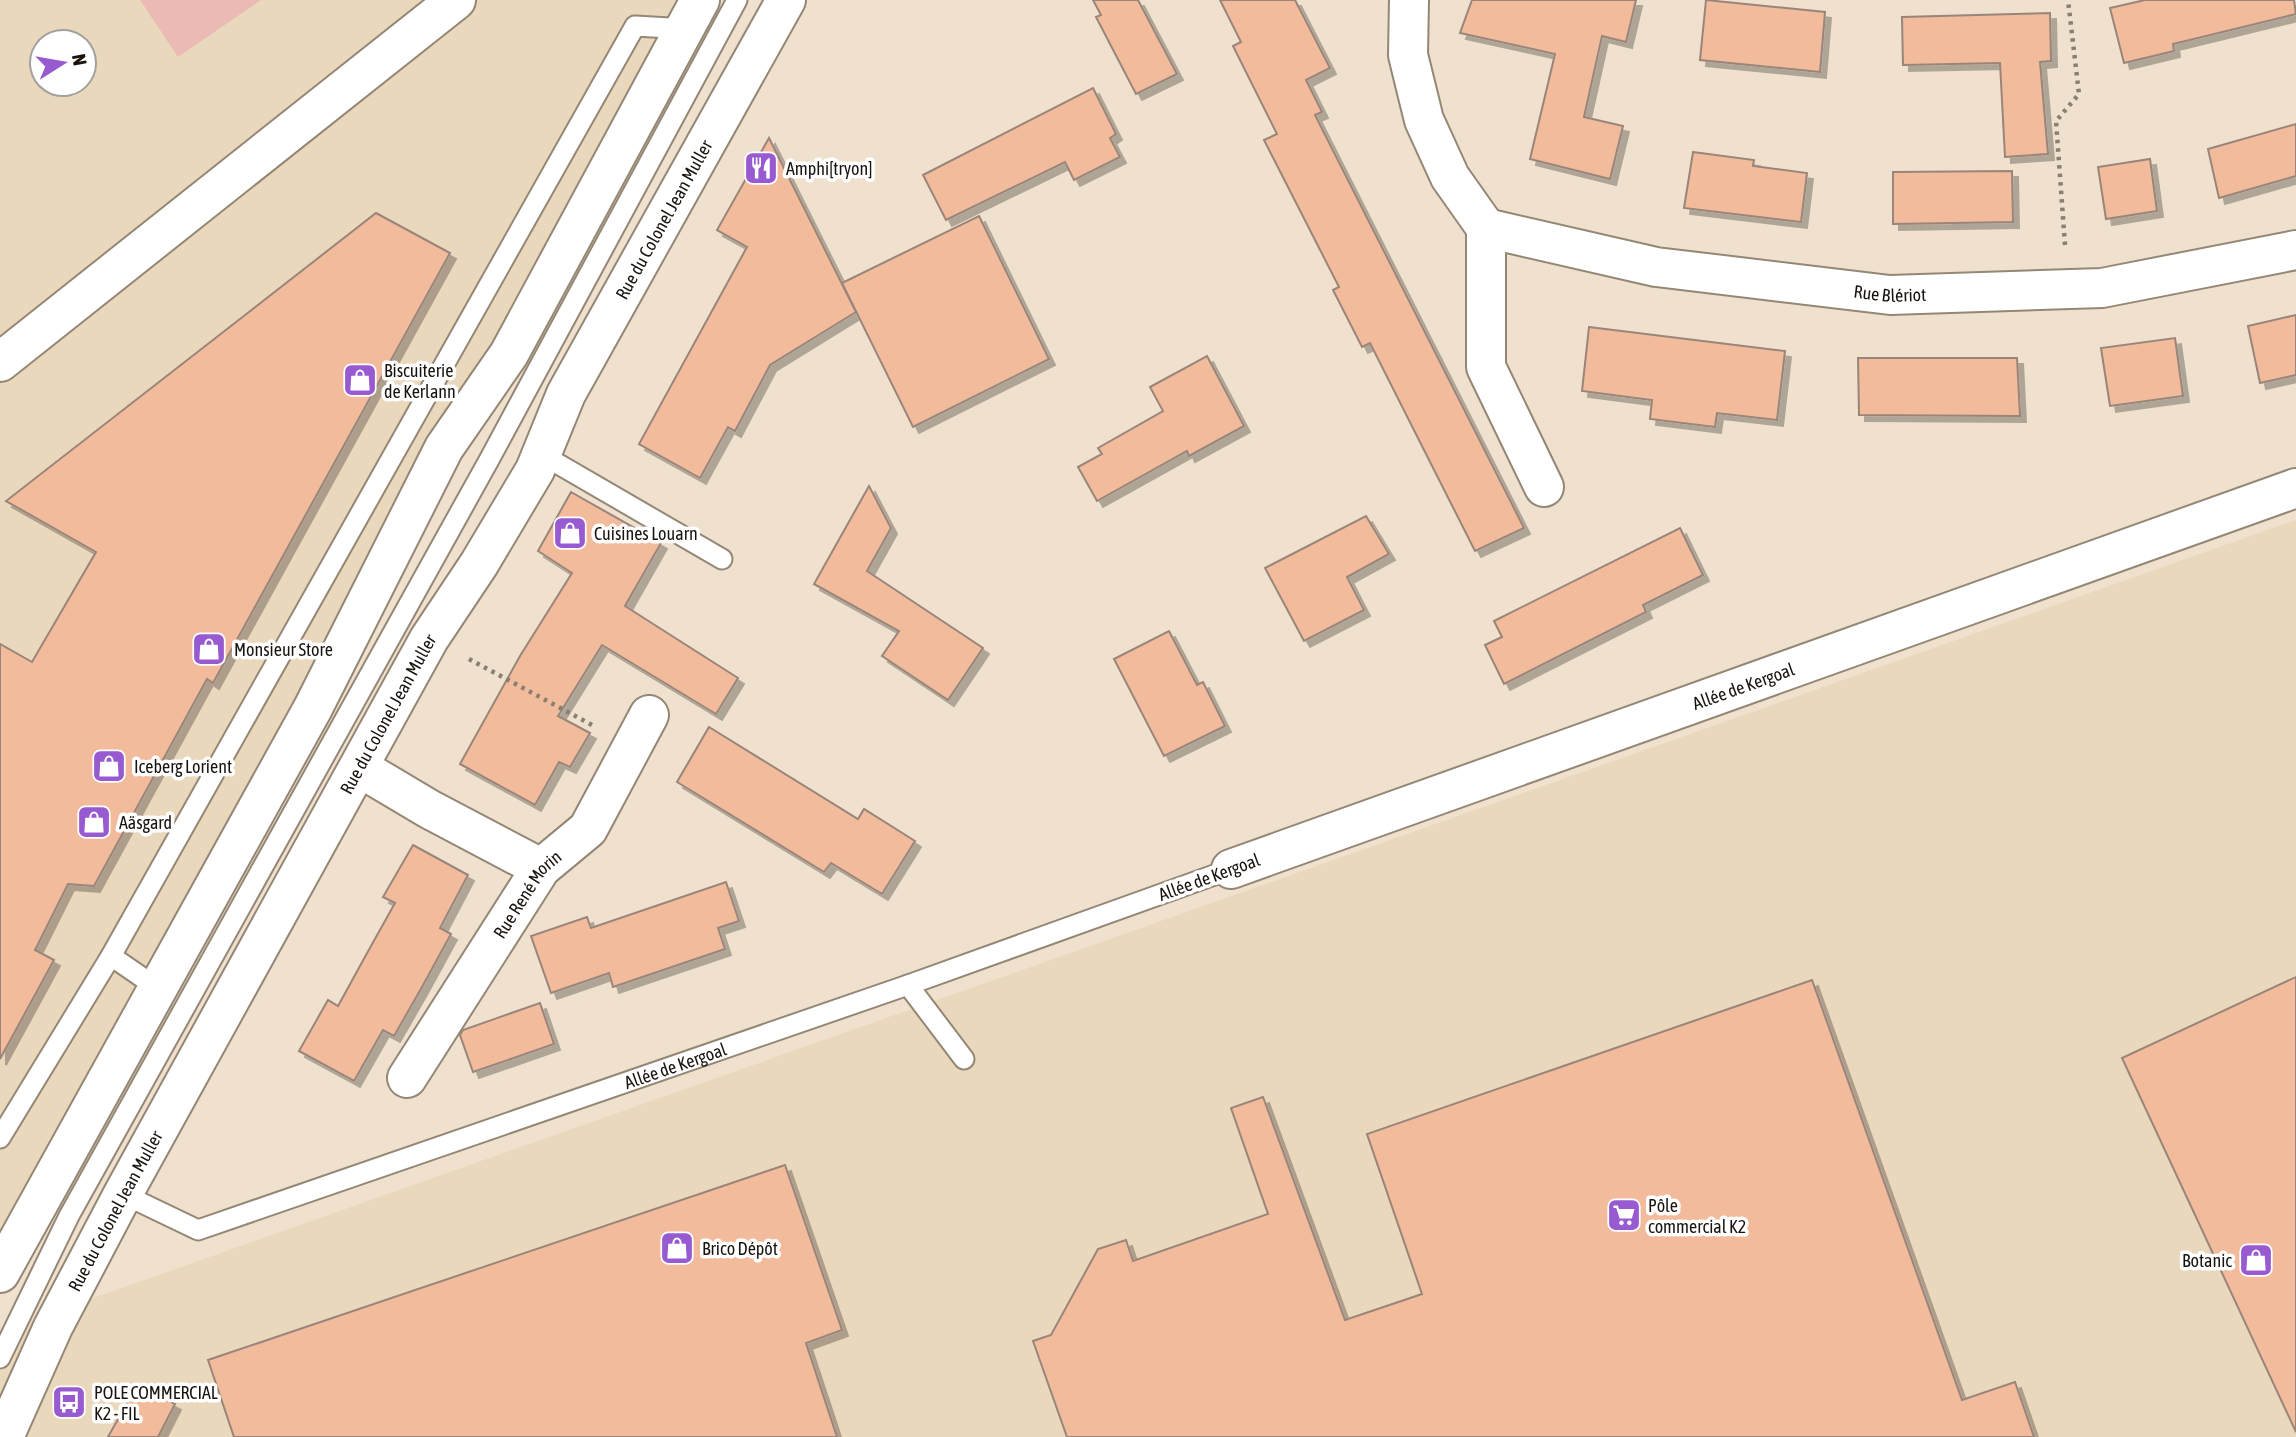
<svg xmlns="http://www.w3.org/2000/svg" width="2296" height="1437" font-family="'Asap Condensed',sans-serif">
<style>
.built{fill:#ead8bd;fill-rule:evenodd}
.green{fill:#ecbab5}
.building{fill:#f1bb9c;stroke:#9a857a;stroke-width:2;filter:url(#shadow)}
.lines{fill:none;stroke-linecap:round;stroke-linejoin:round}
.lane-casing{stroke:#948775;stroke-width:23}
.street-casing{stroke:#948775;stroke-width:42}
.secondary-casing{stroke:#948775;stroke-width:42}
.path{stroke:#897f72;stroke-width:4.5;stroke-dasharray:3.5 5;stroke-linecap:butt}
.lane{stroke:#fff;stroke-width:19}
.street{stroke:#fff;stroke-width:38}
.secondary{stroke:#fff;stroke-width:38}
.labels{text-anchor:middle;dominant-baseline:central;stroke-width:7;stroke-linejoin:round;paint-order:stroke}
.poi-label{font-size:18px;fill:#18130d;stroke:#fff;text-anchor:start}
.street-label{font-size:18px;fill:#18130d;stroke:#fff}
</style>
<defs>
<filter id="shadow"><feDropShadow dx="6" dy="6" stdDeviation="0" flood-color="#0004"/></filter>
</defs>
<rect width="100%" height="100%" fill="#efe1cd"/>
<!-- built -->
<g class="built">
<path d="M0 0H722L0 1270ZM42 42H84V84H42Z"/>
<path d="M2296 520V1437H0V1331Z"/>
</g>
<!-- green -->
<path class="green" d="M140 0H261L178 57Z"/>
<!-- building -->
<g class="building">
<path d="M1093 0H1138L1177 74 1136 94 1096 17 1101 15Z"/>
<path d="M1220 0H1295L1330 68 1306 80 1322 112 1315 115 1524 528 1475 551 1370 343 1362 347 1333 290 1339 287 1264 140 1277 134 1233 46 1241 42Z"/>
<path d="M1472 0H1636L1626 42 1602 36 1584 117 1623 126 1610 179 1530 159 1555 54 1460 33Z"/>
<path d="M1706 0 1825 12 1820 72 1700 60Z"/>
<path d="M2145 0H2294L2296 14 2173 44 2174 51 2124 63 2110 8Z"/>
<path d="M2050 13 2051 61 2040 62 2048 154 2005 157 2000 63 1903 65 1902 17Z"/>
<path d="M1093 88 1116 134 1110 138 1120 157 1074 180 1065 162 946 220 923 175Z"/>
<path d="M2296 124V176L2219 198 2208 149Z"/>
<path d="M769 138 856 312 770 365 735 431 728 427 700 478 639 444 747 247 717 230Z"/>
<path d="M1693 152 1754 160 1753 166 1807 173 1801 222 1684 208Z"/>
<path d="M2150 159 2157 211 2106 219 2098 167Z"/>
<path d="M2012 171 2013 222 1893 224V172Z"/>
<path d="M376 213 450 253 213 683 207 679 94 886 68 884 35 950 54 960 0 1059V644L32 662 96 552 6 501Z"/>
<path d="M979 216 1049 359 913 427 842 283Z"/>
<path d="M2296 315V375L2260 383 2248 326Z"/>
<path d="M1589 327 1785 351 1777 420 1717 413 1715 427 1650 419 1652 400 1582 391Z"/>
<path d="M2175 338 2183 396 2110 406 2101 348Z"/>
<path d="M1207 356 1244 426 1189 456 1187 451 1097 501 1078 467 1102 454 1098 448 1163 411 1150 387Z"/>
<path d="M1858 358H2017L2020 416 1859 415Z"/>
<path d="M869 486 891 528 867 571 983 648 948 700 882 656 899 631 814 584Z"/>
<path d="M571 492 661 543 625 606 738 678 716 714 602 645 558 716 590 733 570 767 559 762 535 805 460 764 520 656 572 573 538 551Z"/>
<path d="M1366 516 1389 554 1347 577 1364 610 1304 641 1265 568Z"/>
<path d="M1680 528 1703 575 1643 605 1646 612 1504 684 1485 645 1502 637 1494 621Z"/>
<path d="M1169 631 1197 685 1203 682 1225 726 1164 756 1114 659Z"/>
<path d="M709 727 858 819 864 809 915 841 882 894 831 863 824 872 677 782Z"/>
<path d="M413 845 468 875 440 928 451 934 422 987 394 1036 383 1030 354 1081 299 1051 328 1000 338 1006 366 955 395 903 383 897Z"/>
<path d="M726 882 739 921 718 928 725 949 613 987 609 973 551 993 531 936 587 917 591 928Z"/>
<path d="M2296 977V1432L2122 1058Z"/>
<path d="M1812 980 1962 1400 2015 1382 2034 1437H1067L1033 1341 1051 1335 1098 1249 1126 1240 1133 1261 1268 1214 1231 1108 1263 1097 1345 1320 1422 1294 1367 1134Z"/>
<path d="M540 1003 554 1044 473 1072 460 1035 463 1030Z"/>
<path d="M785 1165 842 1330 806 1343 837 1437H234L208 1360Z"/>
<path d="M137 1385 175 1404 158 1437H108Z"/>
</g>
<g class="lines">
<!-- lane casing -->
<g class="lane-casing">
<g id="lane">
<path d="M541 454 722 559"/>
<path d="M111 956 156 987"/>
<path d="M908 985 964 1059"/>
<path d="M0 1138 111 956 635 26 687 29"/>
<path id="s1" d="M123 1194 198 1230 908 985 1231 869"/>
<path d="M0 1358 69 1216 489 460 737 0"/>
</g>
</g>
<!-- street casing -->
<g class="street-casing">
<g id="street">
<path d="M1409 0 1408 55 1424 120 1450 177 1486 228V367L1544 487"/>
<path id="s2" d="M1486 228 1656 267 1890 295 2102 288 2296 250"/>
<path d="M360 768 429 809 541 868"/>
<path id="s3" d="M1231 869 2296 488"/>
<path id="s4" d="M407 1078 541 868 588 829 649 715"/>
</g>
</g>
<!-- secondary casing -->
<g class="secondary-casing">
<g id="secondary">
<path d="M0 362 456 0"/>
<path d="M0 1273 313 708 444 448 509 354 700 0"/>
<path id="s5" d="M4 1437 53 1327 123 1194 429 639 479 564 535 470 566 394 786 0"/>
</g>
</g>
<!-- path -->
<g class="path">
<path d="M2065 245 2056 121 2079 94 2068 0"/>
<path d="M469 659 594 726"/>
</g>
<!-- lane -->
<use href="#lane" class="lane"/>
<!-- street -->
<use href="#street" class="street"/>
<!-- secondary -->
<use href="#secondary" class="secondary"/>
</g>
<!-- icons -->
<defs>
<g id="restaurant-square" transform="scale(1.75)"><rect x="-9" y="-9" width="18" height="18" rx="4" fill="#985ad1" stroke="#fff"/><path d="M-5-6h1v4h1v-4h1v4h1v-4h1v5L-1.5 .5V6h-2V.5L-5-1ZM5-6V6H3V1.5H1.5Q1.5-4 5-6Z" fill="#fff"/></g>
<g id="shop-square" transform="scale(1.75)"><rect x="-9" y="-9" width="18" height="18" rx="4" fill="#985ad1" stroke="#fff"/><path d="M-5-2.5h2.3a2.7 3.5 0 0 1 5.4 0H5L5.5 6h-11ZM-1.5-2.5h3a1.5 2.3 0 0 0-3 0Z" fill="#fff"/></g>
<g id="supermarket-square" transform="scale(1.75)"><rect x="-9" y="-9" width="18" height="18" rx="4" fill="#985ad1" stroke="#fff"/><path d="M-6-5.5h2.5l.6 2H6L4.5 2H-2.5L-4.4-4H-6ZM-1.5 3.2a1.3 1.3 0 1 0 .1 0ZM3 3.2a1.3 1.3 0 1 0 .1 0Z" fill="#fff"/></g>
<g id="bus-square" transform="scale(1.75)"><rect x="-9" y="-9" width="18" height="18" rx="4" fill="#985ad1" stroke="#fff"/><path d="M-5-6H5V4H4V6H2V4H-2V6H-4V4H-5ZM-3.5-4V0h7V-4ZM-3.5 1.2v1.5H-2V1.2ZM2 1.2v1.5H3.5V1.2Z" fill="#fff"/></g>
</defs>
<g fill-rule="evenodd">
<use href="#restaurant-square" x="761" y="168"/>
<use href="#shop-square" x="360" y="380"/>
<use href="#shop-square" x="570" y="533"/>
<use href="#shop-square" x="209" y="649"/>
<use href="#shop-square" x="109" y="766"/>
<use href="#shop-square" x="94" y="822"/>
<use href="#supermarket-square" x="1624" y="1215"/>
<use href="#shop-square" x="677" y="1248"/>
<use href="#shop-square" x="2256" y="1260"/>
<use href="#bus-square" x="69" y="1402"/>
</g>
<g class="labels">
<!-- poi labels -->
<g class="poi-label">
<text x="786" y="168">Amphi[tryon]</text>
<text x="384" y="370">Biscuiterie<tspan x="384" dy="21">de Kerlann</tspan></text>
<text x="594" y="533">Cuisines Louarn</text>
<text x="234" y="649">Monsieur Store</text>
<text x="134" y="766">Iceberg Lorient</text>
<text x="119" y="822">Aäsgard</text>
<text x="1648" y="1205">Pôle<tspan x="1648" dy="21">commercial K2</tspan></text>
<text x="702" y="1248">Brico Dépôt</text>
<text x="2232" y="1260" text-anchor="end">Botanic</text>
<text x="94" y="1392">POLE COMMERCIAL<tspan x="94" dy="21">K2 - FIL</tspan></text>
</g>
<!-- street labels -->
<g class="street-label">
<text stroke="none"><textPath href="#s5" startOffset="1386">Rue du Colonel Jean Muller</textPath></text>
<text stroke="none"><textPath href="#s2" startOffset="410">Rue Blériot</textPath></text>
<text stroke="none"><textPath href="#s3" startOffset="544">Allée de Kergoal</textPath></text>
<text stroke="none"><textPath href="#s5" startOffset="819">Rue du Colonel Jean Muller</textPath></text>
<text transform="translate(1209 877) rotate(-20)">Allée de Kergoal</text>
<text stroke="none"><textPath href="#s4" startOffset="220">Rue René Morin</textPath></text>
<text stroke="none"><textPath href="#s1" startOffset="588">Allée de Kergoal</textPath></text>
<text stroke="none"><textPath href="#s5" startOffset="252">Rue du Colonel Jean Muller</textPath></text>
</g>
</g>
<!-- north arrow -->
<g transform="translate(63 63) rotate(79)"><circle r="33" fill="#ffffff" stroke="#a3a19e" stroke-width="2"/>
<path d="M0-5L12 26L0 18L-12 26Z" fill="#985ad1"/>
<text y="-10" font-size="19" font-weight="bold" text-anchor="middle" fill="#18130d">N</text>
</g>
</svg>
